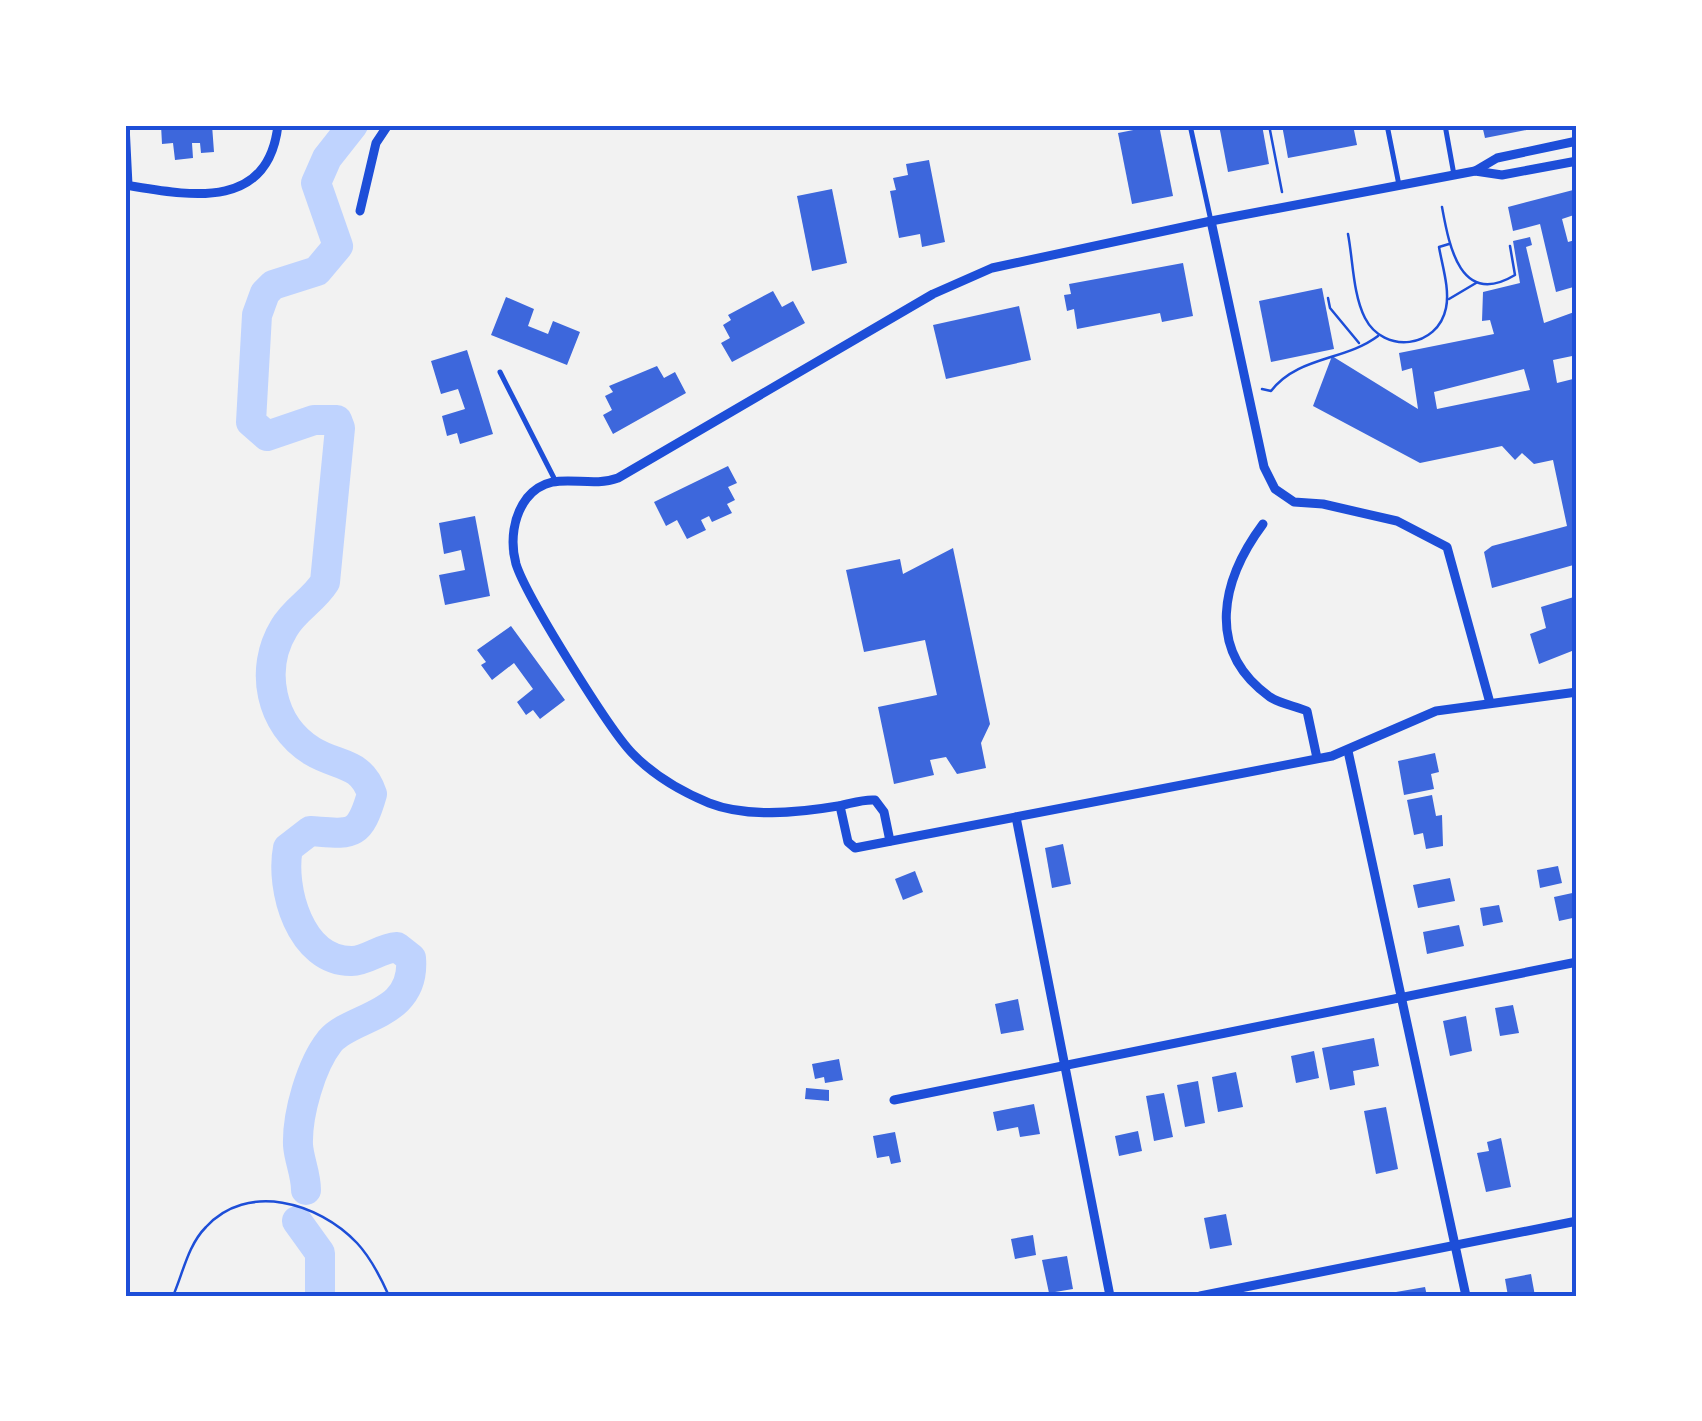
<svg xmlns="http://www.w3.org/2000/svg" width="1702" height="1421" font-family="'Work Sans',sans-serif">
<style>
.lines{fill:none;stroke-linecap:round;stroke-linejoin:round}
.river{stroke:#bfd3fe;stroke-width:30}
.building{fill:#3d67dc;fill-rule:evenodd}
.path{stroke:#1d4ed8;stroke-width:2.5}
.service{stroke:#1d4ed8;stroke-width:5}
.minor{stroke:#1d4ed8;stroke-width:9}
.neatline{fill:none;stroke:#1d4ed8;stroke-width:4}
</style>
<rect width="100%" height="100%" fill="#f2f2f2"/>
<g class="lines">
<!-- river -->
<g class="river">
<path d="M306 1190C306 1174 299 1160 298 1145 297 1114 311 1065 330 1041 352 1015 416 1017 411 958L397 947C381 948 366 961 352 961 300 962 280 888 288 848L310 831C351 834 359 839 372 794 361 761 338 767 312 751 270 725 259 669 284 628 295 609 313 601 325 582L340 428 337 420H314L267 436 251 422 257 315 265 293 273 285 317 271 338 246 316 183 327 158 353 125"/>
<path d="M297 1221 320 1253V1296"/>
</g>
</g>
<!-- building -->
<g class="building">
<path d="M161 125H212L214 152 201 153 200 143H192L193 158 175 160 173 143 162 144Z"/>
<path d="M1159 125 1173 196 1132 204 1118 133Z"/>
<path d="M1219 125H1262L1269 164 1228 172Z"/>
<path d="M1282 125H1353L1357 145 1288 158Z"/>
<path d="M1482 125H1542V127L1485 138Z"/>
<path d="M929 160 945 242 922 247 920 234 899 238 890 191 896 190 893 178 908 175 906 164Z"/>
<path d="M832 189 847 263 812 271 797 196Z"/>
<path d="M1577 189V214L1562 219 1568 242 1575 240 1577 244 1573 261 1577 286 1556 292 1540 224 1513 231 1508 207Z"/>
<path d="M1530 237 1532 245 1526 247 1544 323 1577 311V355L1553 360 1557 383 1577 378V564L1492 588 1484 552 1492 546 1567 526 1553 460 1534 464 1522 453 1515 460 1502 446 1420 463 1313 406 1332 356 1418 409 1412 368 1402 371 1399 353 1494 334 1490 320 1482 321 1483 292 1520 283 1513 241ZM1524 369 1530 390 1437 409 1434 392Z"/>
<path d="M1183 263 1193 316 1162 322 1160 313 1077 329 1074 309 1067 311 1064 295 1071 294 1069 284Z"/>
<path d="M1322 288 1334 349 1271 362 1259 301Z"/>
<path d="M773 291 782 307 793 301 805 323 732 362 721 343 730 338 723 325 731 320 728 315Z"/>
<path d="M506 297 534 309 528 326 548 334 553 321 580 332 567 365 491 335Z"/>
<path d="M1019 306 1031 360 946 379 933 325Z"/>
<path d="M467 350 493 434 460 444 457 433 447 436 442 416 465 409 458 389 441 394 431 361Z"/>
<path d="M657 366 664 378 675 372 686 393 613 434 603 415 612 410 605 396 613 392 609 386Z"/>
<path d="M728 466 737 483 728 487 735 500 727 504 732 513 712 522 709 516 701 520 706 530 687 539 677 520 666 526 654 502Z"/>
<path d="M475 516 490 596 445 605 439 575 465 570 461 550 444 554 439 523Z"/>
<path d="M953 548 990 724 981 743 986 768 957 774 946 757 930 760 934 775 894 784 878 707 937 695 925 640 864 652 846 570 900 559 903 574Z"/>
<path d="M1577 596V649L1539 664 1530 634 1546 628 1541 607Z"/>
<path d="M511 626 565 700 540 719 533 710 526 715 517 702 533 689 514 663 492 680 481 665 486 662 477 650Z"/>
<path d="M1435 753 1439 772 1431 774 1434 789 1404 795 1398 761Z"/>
<path d="M1432 795 1436 816 1442 815 1443 846 1426 849 1423 833 1414 835 1407 800Z"/>
<path d="M1063 844 1071 884 1052 888 1045 848Z"/>
<path d="M1558 866 1562 883 1540 888 1537 870Z"/>
<path d="M915 871 923 892 903 900 895 879Z"/>
<path d="M1450 878 1455 901 1418 908 1413 885Z"/>
<path d="M1577 892V917L1559 921 1554 897Z"/>
<path d="M1499 905 1503 922 1483 926 1480 908Z"/>
<path d="M1459 925 1464 946 1427 954 1423 932Z"/>
<path d="M1018 999 1024 1030 1001 1034 995 1004Z"/>
<path d="M1513 1005 1519 1033 1500 1036 1495 1008Z"/>
<path d="M1466 1016 1472 1051 1450 1056 1443 1021Z"/>
<path d="M1374 1038 1379 1066 1353 1071 1355 1085 1330 1090 1322 1048Z"/>
<path d="M1314 1051 1319 1078 1296 1083 1291 1056Z"/>
<path d="M839 1059 843 1080 825 1083 824 1077 815 1079 812 1064Z"/>
<path d="M1236 1072 1243 1107 1218 1112 1212 1077Z"/>
<path d="M1198 1081 1205 1123 1185 1127 1177 1085Z"/>
<path d="M806 1088 829 1090V1101L805 1099Z"/>
<path d="M1164 1093 1173 1137 1154 1141 1146 1096Z"/>
<path d="M1034 1104 1040 1134 1020 1137 1018 1127 997 1131 993 1112Z"/>
<path d="M1386 1107 1398 1169 1376 1174 1364 1111Z"/>
<path d="M1138 1131 1142 1151 1119 1156 1115 1136Z"/>
<path d="M895 1132 901 1162 891 1164 889 1156 877 1158 873 1136Z"/>
<path d="M1501 1138 1511 1187 1486 1192 1477 1153 1489 1151 1487 1142Z"/>
<path d="M1226 1214 1232 1245 1210 1249 1204 1218Z"/>
<path d="M1033 1235 1036 1255 1015 1259 1011 1239Z"/>
<path d="M1067 1256 1073 1289 1049 1293 1042 1260Z"/>
<path d="M1531 1274 1535 1296H1508L1505 1279Z"/>
<path d="M1425 1287 1427 1296H1397L1396 1292Z"/>
</g>
<g class="lines">
<!-- path -->
<g class="path">
<path d="M1269 125 1282 192"/>
<path d="M1442 207C1449 245 1460 308 1515 275L1510 246"/>
<path d="M1348 234C1353 260 1353 295 1365 318 1384 355 1438 348 1446 308 1450 289 1442 265 1439 247L1449 244"/>
<path d="M1328 298 1330 308 1359 343"/>
<path d="M1449 299 1476 283"/>
<path d="M1262 389 1271 391C1298 356 1345 361 1378 336"/>
<path d="M173 1296C183 1273 188 1245 206 1227 247 1182 318 1202 357 1243 371 1258 381 1278 389 1296"/>
</g>
<!-- service -->
<g class="service">
<path d="M1190 125 1211 221"/>
<path d="M1387 125 1399 185"/>
<path d="M1445 125 1454 175"/>
<path d="M500 372 555 480"/>
</g>
<!-- minor -->
<g class="minor">
<path d="M125 125 128 185"/>
<path d="M1475 171 1497 158 1577 141"/>
<path d="M125 185C187 195 268 213 278 125"/>
<path d="M360 211 376 143 388 125"/>
<path d="M1211 221 1264 467 1275 489 1294 502 1323 504 1397 521 1447 547 1490 703"/>
<path d="M1263 524C1222 579 1204 650 1270 697 1280 704 1296 706 1307 711L1317 758"/>
<path d="M1348 751 1466 1296"/>
<path d="M840 806 848 842 855 848 1332 756 1436 711 1577 692"/>
<path d="M1016 817 1110 1296"/>
<path d="M890 841 884 812 875 800C862 799 850 804 838 806 797 813 747 818 709 803 680 791 654 776 632 753 609 729 526 596 516 564 510 542 513 516 527 498 553 467 585 490 618 478L933 294 992 268 1211 221 1454 175 1475 171 1502 175 1577 161"/>
<path d="M894 1100 1577 962"/>
<path d="M1200 1296 1577 1221"/>
</g>
</g>
<!-- border -->
<rect width="1702" height="1421" fill="none" stroke="#ffffff" stroke-width="255"/>
<rect x="128" y="128" width="1446" height="1166" class="neatline"/>
</svg>
